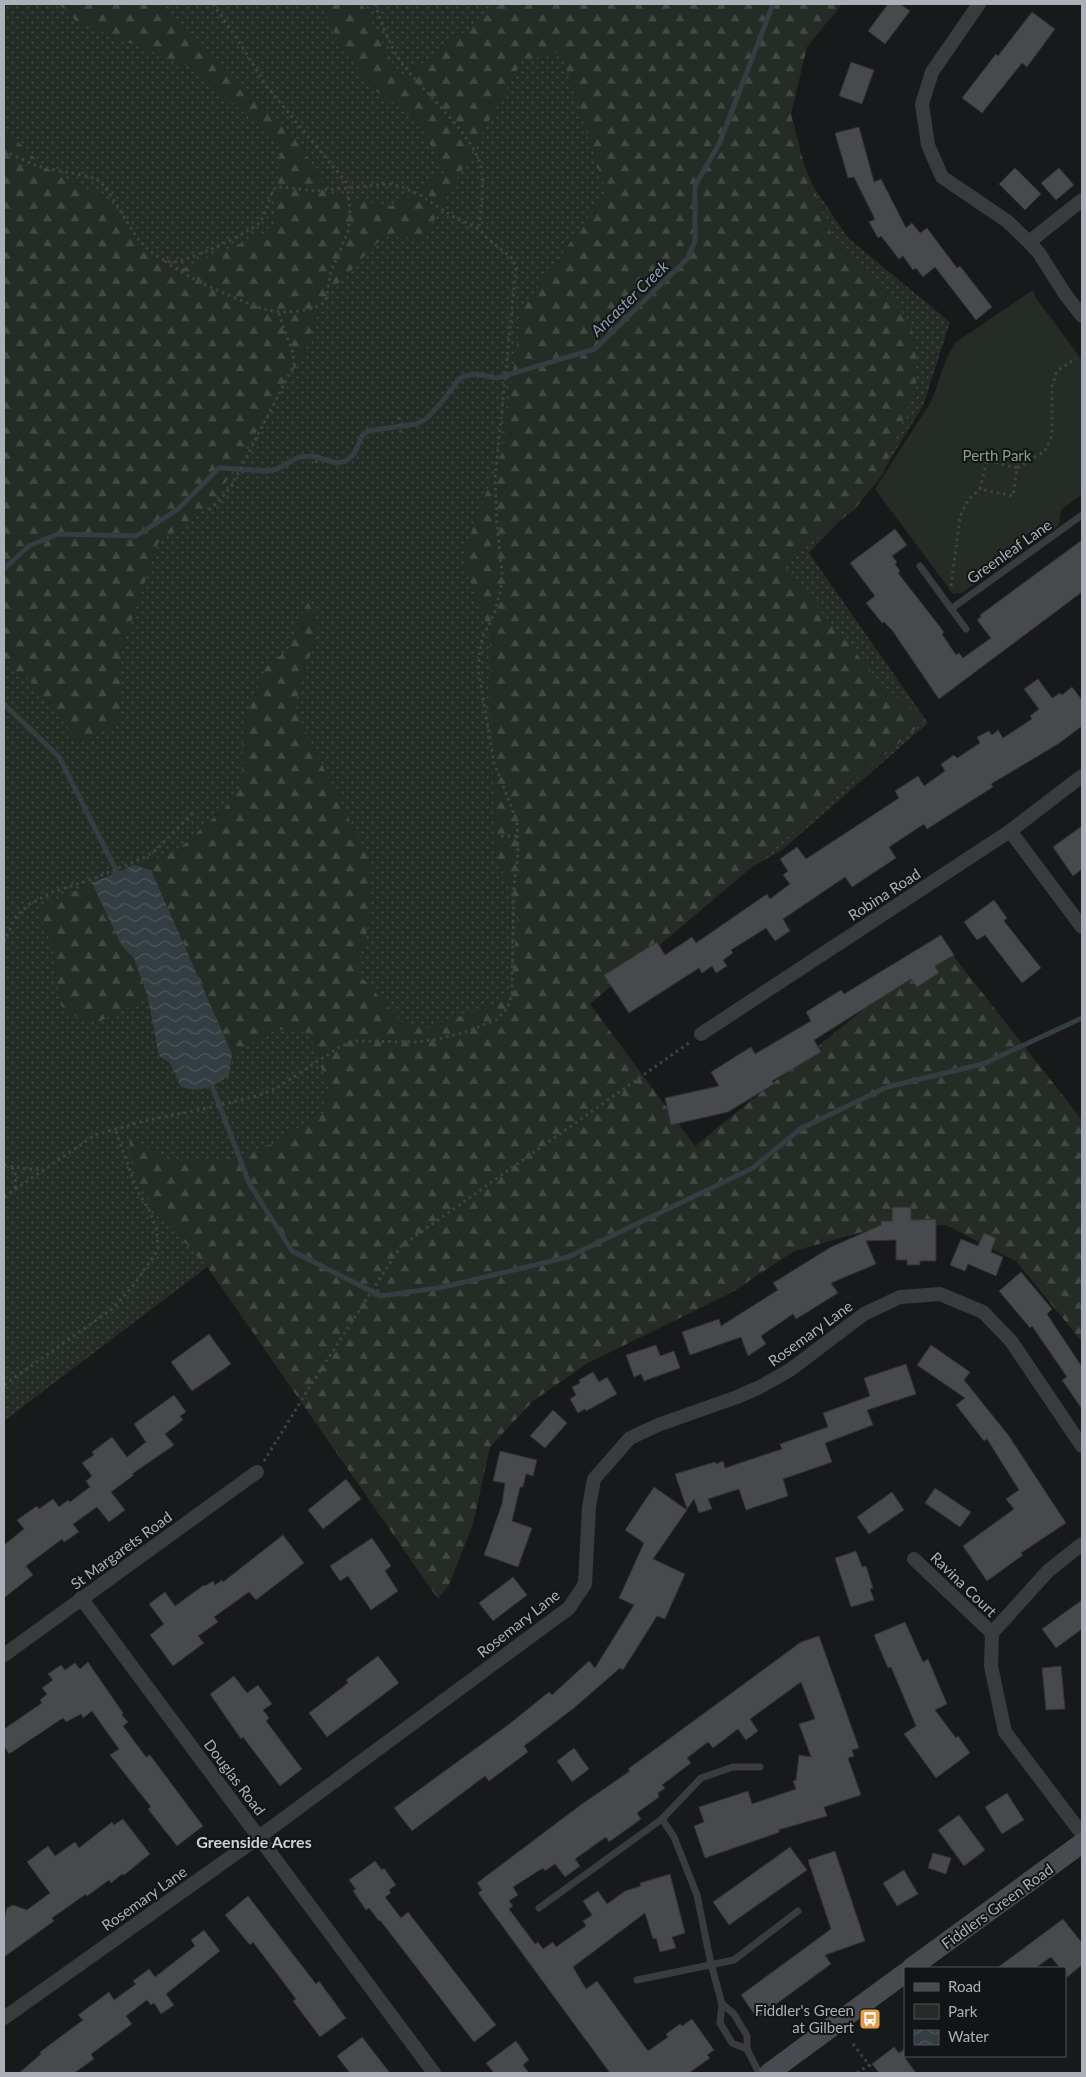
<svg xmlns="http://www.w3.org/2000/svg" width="1086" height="2077" font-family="Lato,sans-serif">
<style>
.grass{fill:url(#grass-dots)}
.forest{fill:url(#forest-firs)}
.green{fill:#252c25}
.water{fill:url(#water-waves)}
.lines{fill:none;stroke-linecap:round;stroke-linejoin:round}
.stream{stroke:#333d42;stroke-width:5}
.building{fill:#48494d;stroke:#333336}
.path{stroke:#404246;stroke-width:3;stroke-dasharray:2.5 4;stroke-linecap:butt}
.service{stroke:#3a3b3f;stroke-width:7}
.minor{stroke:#3a3b3f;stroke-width:14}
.secondary{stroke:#484a4f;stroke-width:20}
.labels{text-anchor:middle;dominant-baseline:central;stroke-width:4;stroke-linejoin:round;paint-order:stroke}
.park-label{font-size:15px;fill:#86a285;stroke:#131415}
.street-label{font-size:15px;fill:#acb1b9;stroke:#131415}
.poi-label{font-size:15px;fill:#acb1b9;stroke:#131415;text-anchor:end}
.water-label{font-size:16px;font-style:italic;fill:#87a1b0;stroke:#131415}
.neighbourhood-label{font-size:16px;font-weight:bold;fill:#cdd0d5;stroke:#131415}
</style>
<defs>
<pattern id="grass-dots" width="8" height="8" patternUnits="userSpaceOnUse" patternTransform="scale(1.25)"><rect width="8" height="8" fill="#252c25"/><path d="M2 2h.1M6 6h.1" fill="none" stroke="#424843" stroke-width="1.8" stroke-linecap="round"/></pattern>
<pattern id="forest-firs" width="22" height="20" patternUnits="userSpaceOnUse" patternTransform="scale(1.25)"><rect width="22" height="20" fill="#252c25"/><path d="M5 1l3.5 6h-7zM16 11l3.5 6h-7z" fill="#424843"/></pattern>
<pattern id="water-waves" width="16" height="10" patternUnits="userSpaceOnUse" patternTransform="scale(1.25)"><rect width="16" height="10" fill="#333d42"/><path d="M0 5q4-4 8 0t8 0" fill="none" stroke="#4e575b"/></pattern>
</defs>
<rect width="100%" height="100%" fill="#18191a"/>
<!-- grass -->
<path class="grass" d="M4 4H679L801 168 848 238 950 322 923 406 876 483 809 553 928 723 782 850 681 908 4 1421Z"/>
<!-- forest -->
<g class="forest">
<path d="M59 4H160L194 42 295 139 331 195 392 206 445 172 422 129 404 110 376 91 342 48 321 4H362L401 79 502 4H842L807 47 791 114 804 164 832 237 906 316 916 342V385L883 474 854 510 782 564 884 687 926 720 590 1004 695 1146 944 944 1082 1120V1342L1017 1262 946 1225 873 1229 794 1251 731 1293 588 1363 533 1401 490 1447 473 1524 449 1585 438 1599 208 1268 155 1209 138 1183 133 1162 129 1138 173 1160H223L272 1144 324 1113 328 1087 309 1033 277 1029 232 1054 151 870 134 865 175 852 224 809 242 787 243 723 266 667 289 649 307 601 315 615 318 628 294 708 369 860 370 917 357 972 402 1022 426 1028 504 1001 511 986 518 917 494 846 490 633 469 579 464 551 502 452 522 309 606 193 561 52 522 61 421 244 396 232 377 243 323 300 304 353 213 503 158 543 122 649 119 722 80 743 27 677 4 664V135L13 137 44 167 96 194 179 270 275 229 280 145 193 68 77 22Z"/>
<path d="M92 883 122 946 134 958 148 998 98 1022 81 1020 61 1006C55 972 56 939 35 910Z"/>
</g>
<!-- green -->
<path class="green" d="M1033 290 1036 298 1082 360V494L1061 510 1059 525 1043 536 1030 533 983 568 981 579 962 593 953 594 875 489 932 400 947 357 956 342Z"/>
<!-- water -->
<path class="water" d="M134 865 151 870 232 1054 229 1076C210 1087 203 1093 181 1087L170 1063 159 1056 148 998 134 958 122 946 92 883Z"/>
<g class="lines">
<!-- stream -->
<g class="stream">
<path d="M4 569 29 546 58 534 136 536 177 510 219 468 268 471 277 469 299 457 312 456 337 463 346 461 354 454 362 436 368 431 416 424 426 419 442 402 459 379 465 376 477 374 497 378 595 349 687 259 695 241V186L720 142 773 4"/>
<path d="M4 704 59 757 117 872"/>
<path d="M212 1086 249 1183 292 1251 381 1296 444 1287 568 1257 753 1168 800 1129 887 1087 983 1064 1082 1018"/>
</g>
</g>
<!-- building -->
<g class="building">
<path d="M888 4H900L910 11 885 44 868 31Z"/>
<path d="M1032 12 1055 29 1027 67 1022 63 982 113 962 98 996 54 998 56Z"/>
<path d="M851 62 874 70 862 104 839 96Z"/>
<path d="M859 127 874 182 881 179 906 228 912 223 920 233 927 228 957 268 960 266 992 307 976 320 935 267 923 277 916 268 913 270 903 256 899 259 881 236 878 238 869 222 875 219 854 177 848 178 835 133Z"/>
<path d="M1015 168 1041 194 1025 210 999 184Z"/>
<path d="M1059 168 1074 185 1056 200 1041 183Z"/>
<path d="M895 529 907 545 892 556 897 562 895 564 900 571 898 573 944 632 942 634 956 655 959 653 963 658 991 638 977 620 981 617 980 615 1082 540V592L939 699 892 630 884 622 882 623 866 603 875 596 850 563Z"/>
<path d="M1038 679 1052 698 1060 693 1062 695 1072 687 1082 700V726L1058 744 991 784 993 787 927 829 924 824 889 847 896 858 852 887 845 877 783 919 790 931 775 941 766 928 731 950 733 953 723 960 727 966 716 973 712 966 702 973 699 968 629 1013 604 975 657 942 665 955 692 937 696 943 767 894 770 899 790 884 783 875 788 871 780 859 797 847 806 859 899 798 895 791 918 776 924 786 945 771 941 764 954 755 957 758 980 743 977 737 989 731 992 735 998 730 1003 738 1032 719 1030 716 1039 709 1024 689Z"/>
<path d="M1082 826V869L1073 876 1053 847Z"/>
<path d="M994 900 1007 918 1004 921 1041 968 1022 983 985 935 977 940 964 922Z"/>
<path d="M941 935 954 955 935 966 939 973 917 987 911 979 814 1040 821 1052 772 1081 774 1084 728 1112 671 1125 665 1098 719 1086 711 1072 751 1047 755 1054 811 1021 806 1012 841 990 844 994Z"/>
<path d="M892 1207H911V1220L936 1219V1261H920V1265H907V1260H896V1240L866 1241 876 1264 831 1283 838 1293 796 1319 793 1314 761 1336 766 1344 748 1356 741 1337 690 1355 682 1332 719 1319 721 1326 778 1290 773 1283 831 1247 881 1225V1221H892Z"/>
<path d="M984 1233 996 1238 991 1252 1003 1257 996 1276 968 1264 965 1271 950 1265 961 1239 978 1246Z"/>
<path d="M1021 1272 1052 1309 1047 1314 1082 1367V1409L1062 1380 1067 1377 1032 1326 1030 1328 999 1291Z"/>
<path d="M209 1334 231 1364 192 1391 171 1362Z"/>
<path d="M656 1345 660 1356 674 1351 680 1368 644 1381 641 1374 634 1377 626 1355Z"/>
<path d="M931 1345 970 1372 964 1380 1009 1436 1066 1523 1021 1553 1023 1555 987 1581 963 1546 1014 1509 1006 1499 1019 1490 987 1439 984 1441 956 1405 965 1398 917 1365Z"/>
<path d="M906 1364 916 1394 867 1410 873 1425 825 1443 832 1462 783 1479 788 1496 746 1510 739 1489 708 1499 712 1509 699 1513 694 1499 687 1509 675 1474 715 1462 716 1464 723 1461 725 1468 782 1449 780 1444 828 1427 823 1413 870 1396 864 1378Z"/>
<path d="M593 1372 599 1382 607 1377 617 1394 586 1411 585 1409 578 1413 570 1399 576 1395 572 1387 580 1383 579 1380Z"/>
<path d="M174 1395 186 1412 180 1416 183 1420 165 1434 174 1445 132 1474 134 1475 111 1492 125 1510 109 1522 97 1507 73 1524 79 1532 64 1542 62 1539 26 1566 33 1575 4 1598V1545L24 1529 17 1520 37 1506 39 1509 53 1499 59 1507 68 1500 70 1502 90 1487 86 1481 92 1476 82 1463 94 1455 92 1452 112 1437 127 1457 146 1442 134 1424Z"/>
<path d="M553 1410 567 1423 545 1448 530 1436Z"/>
<path d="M500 1451 537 1460 533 1476 526 1474 523 1487H520L512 1521 532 1528 518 1567 484 1555 502 1504 505 1483 493 1481Z"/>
<path d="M346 1479 361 1499 323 1529 308 1510Z"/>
<path d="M654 1487 687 1510 653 1559 685 1574 665 1619 657 1616 623 1670 620 1668 574 1708 524 1746 528 1752 489 1781 485 1776 412 1831 394 1808 508 1725 549 1692 552 1695 589 1661 595 1668 634 1605 619 1598 644 1543 625 1530Z"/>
<path d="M935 1488 971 1512 960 1527 925 1503Z"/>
<path d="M892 1492 904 1510 869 1534 857 1517Z"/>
<path d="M283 1535 304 1563 256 1600 249 1592 214 1617 218 1622 198 1636 204 1643 173 1666 150 1635 164 1624 149 1604 165 1592 175 1606 204 1585 205 1586 213 1581 215 1585 222 1580 223 1582Z"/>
<path d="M372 1538 391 1566 385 1571 398 1591 371 1610 348 1576 340 1581 330 1566Z"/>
<path d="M856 1551 862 1567 866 1566 873 1588 870 1589 874 1600 851 1607 835 1558Z"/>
<path d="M513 1577 527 1595 493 1621 479 1603Z"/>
<path d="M1082 1600V1629L1056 1648 1042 1629Z"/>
<path d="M905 1622 923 1662 928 1659 947 1704 935 1710 956 1738 958 1736 970 1753 936 1778 904 1734 916 1726 891 1667 888 1668 874 1635Z"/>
<path d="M819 1636 859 1748 852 1750 854 1756 848 1758 861 1795 824 1807 827 1816 778 1830 780 1832 705 1858 694 1826 704 1822 699 1807 748 1791 752 1804 796 1789 793 1781 796 1780 799 1755 811 1757 799 1724 815 1719 801 1682 750 1719 758 1731 746 1740 738 1729 713 1748 708 1742 687 1758 691 1763 662 1785 665 1788 658 1793 659 1797 637 1813 641 1819 609 1842 606 1837 575 1859 580 1866 565 1877 555 1864 545 1871 543 1868 513 1887 518 1895 509 1901 513 1906 509 1909 535 1944 538 1942 543 1949 553 1942 556 1947 586 1926 583 1921 592 1915 583 1901 598 1891 607 1904 625 1891 641 1886 640 1883 670 1874 685 1933 672 1937 676 1948 660 1952 656 1938 653 1939 645 1913 573 1967 586 1989 597 1981 648 2051 668 2037 666 2034 680 2024 682 2026 692 2019 714 2050 707 2055 710 2058 689 2073H610L478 1893 482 1890 477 1883 582 1804 630 1771 628 1769 654 1750 801 1642Z"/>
<path d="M378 1656 399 1683 327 1737 309 1713 348 1683 346 1680Z"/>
<path d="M88 1662 123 1713 122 1715 128 1722 123 1726 146 1757 150 1755 203 1826 177 1846 148 1809 151 1807 110 1755 119 1749 92 1711 83 1718 81 1714 66 1722 63 1718 9 1754 4 1746V1729L42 1703 40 1700 47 1694 42 1688 53 1680 48 1674 61 1665 65 1670 75 1663 80 1669Z"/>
<path d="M1061 1666 1065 1709 1046 1710 1042 1668Z"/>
<path d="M234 1676 247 1693 258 1685 272 1704 263 1710 269 1718 266 1721 302 1769 280 1786 243 1737 241 1739 210 1694Z"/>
<path d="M574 1748 589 1769 572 1782 557 1761Z"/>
<path d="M1007 1793 1024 1820 1002 1834 985 1807Z"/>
<path d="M959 1815 985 1850 964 1866 938 1830Z"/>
<path d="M123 1819 150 1854 124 1875 122 1874 111 1883 109 1880 87 1896 86 1894 52 1918 54 1921 4 1957V1919L7 1908 13 1905 27 1910 50 1893 27 1862 48 1846 55 1856 75 1842 79 1848 112 1822 114 1825Z"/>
<path d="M790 1847 807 1870 729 1925 713 1902Z"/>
<path d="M835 1851 865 1941 825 1955 831 1964 757 2018 741 1995 831 1929 808 1860Z"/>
<path d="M933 1853 951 1858 946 1874 928 1868Z"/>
<path d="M375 1861 382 1870 384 1868 396 1885 389 1890 391 1893 385 1897 401 1918 408 1912 496 2025 474 2042 380 1920 379 1921 369 1908 366 1910 353 1891 356 1889 349 1880Z"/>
<path d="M904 1870 918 1894 897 1906 883 1883Z"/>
<path d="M248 1896 316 1984 319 1981 346 2018 320 2037 293 2001 296 1999 253 1942 250 1945 225 1915Z"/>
<path d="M1063 1919 1082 1943V1965L1067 1977 1065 1968H1060L1051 1957 1035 1968H997Z"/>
<path d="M204 1930 220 1951 166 1994 174 2005 161 2014 154 2003 151 2005 147 2000 126 2016 132 2024 91 2054 94 2059 74 2073H19L41 2054 40 2052 83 2020 78 2015 109 1992 114 2000 136 1984 133 1981 149 1969 155 1977 195 1946 191 1940Z"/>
<path d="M362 2037 390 2073H350L337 2056Z"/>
<path d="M516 2041 529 2060 523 2065 529 2073H494L486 2063Z"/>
<path d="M894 2047 899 2053 905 2049V2058L916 2073H879L872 2064Z"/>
</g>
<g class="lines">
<!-- path -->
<g class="path">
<path d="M213 4 236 37 267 87 350 187"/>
<path d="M375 4C382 24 390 48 404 66 424 92 476 138 481 168 485 187 480 210 479 229"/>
<path d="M4 151C15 156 27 162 38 166 52 171 88 174 97 180 112 190 127 227 141 242 148 250 161 262 173 262 186 262 250 233 259 223 267 213 268 199 274 189L282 187 315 191 378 185 391 184 402 187 420 195 452 216 479 229 487 238 513 259 516 268 495 479 497 523 502 573 501 589 494 614 482 639 478 668 494 763 517 821 518 854 514 885 512 994 507 1009 496 1020 465 1032 439 1039 417 1042 356 1041 341 1046 277 1088 260 1095 208 1108 144 1121 95 1135 4 1197"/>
<path d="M165 261C184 277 243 303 268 310 282 314 318 312 326 300L331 271 348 232 350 209 348 193 350 188"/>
<path d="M399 417 401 435"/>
<path d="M316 463 318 451"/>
<path d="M1017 468 987 460 980 489 1013 496 1017 468 1045 451 1052 435V387L1057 371 1076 358"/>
<path d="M209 510 220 500 232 485 294 365 293 353 278 311"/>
<path d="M951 586 960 517 968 500 980 489"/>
<path d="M501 836H518"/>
<path d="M4 942 15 918 28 905 52 892 90 880 145 857 156 850 193 813"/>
<path d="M4 1165 26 1169H43"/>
<path d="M12 1167 16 1176 15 1188"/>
<path d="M4 1385 112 1309 133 1286 158 1250 157 1230 149 1210 137 1190 115 1129"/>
<path d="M264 1461 311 1385 401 1246 690 1042"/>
<path d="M853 2044 873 2070"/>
<path d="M857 2073 869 2065"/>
</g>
<!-- service -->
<g class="service">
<path d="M920 566 966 629"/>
<path d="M951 609 1082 515"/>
<path d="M662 1819 674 1837 697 1895 711 1964 722 2004 720 2023 732 2043 747 2049"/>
<path d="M539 1908 662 1819 701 1778 733 1767H760"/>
<path d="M637 1980 734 1960 798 1911"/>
<path d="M722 2004 734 2014 747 2036V2049L759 2073"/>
</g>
<!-- minor -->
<g class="minor">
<path d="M979 4 932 72 922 104 928 145 942 177 1007 221 1029 242 1039 253 1065 294 1082 316"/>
<path d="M1029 242 1082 200"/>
<path d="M1010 831 1082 927"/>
<path d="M701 1034 1010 831 1082 776"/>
<path d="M1082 1544 1048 1571 992 1633 991 1666 1005 1732 1082 1834"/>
<path d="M914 1559 992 1633"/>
<path d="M81 1598 434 2073"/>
<path d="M4 1655 257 1472"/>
<path d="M4 2018 259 1837 569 1608 585 1584 589 1507 594 1479 630 1438 658 1425 737 1397 760 1387 790 1370 864 1314 900 1297 940 1294 983 1312 1011 1341 1082 1446"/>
</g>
<!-- secondary -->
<g class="secondary">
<path d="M911 1968 1082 1843"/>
<path d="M769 2073 905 1973"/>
</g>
</g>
<!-- icons -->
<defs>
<g id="bus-square" transform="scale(1.125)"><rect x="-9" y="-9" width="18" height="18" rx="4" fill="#e19e4a" stroke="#131415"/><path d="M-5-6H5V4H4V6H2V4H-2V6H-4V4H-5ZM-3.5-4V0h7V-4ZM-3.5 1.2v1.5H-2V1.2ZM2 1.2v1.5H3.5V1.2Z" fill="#fff"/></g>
</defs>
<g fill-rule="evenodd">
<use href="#bus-square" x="870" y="2019"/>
</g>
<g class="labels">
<!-- park labels -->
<g class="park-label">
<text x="997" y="455">Perth Park</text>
</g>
<!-- street labels -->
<g class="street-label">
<text transform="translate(1009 551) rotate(-35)">Greenleaf Lane</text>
<text transform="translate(884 894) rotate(-33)">Robina Road</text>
<text transform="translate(810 1333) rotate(-36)">Rosemary Lane</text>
<text transform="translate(121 1550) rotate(-36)">St Margarets Road</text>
<text transform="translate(964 1584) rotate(44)">Ravina Court</text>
<text transform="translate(518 1623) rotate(-38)">Rosemary Lane</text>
<text transform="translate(235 1777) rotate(53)">Douglas Road</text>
<text transform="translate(144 1898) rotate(-35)">Rosemary Lane</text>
<text transform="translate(997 1906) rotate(-36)">Fiddlers Green Road</text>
</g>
<!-- poi labels -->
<g class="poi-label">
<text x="854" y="2010">Fiddler's Green<tspan x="854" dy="17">at Gilbert</tspan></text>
</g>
<!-- water labels -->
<g class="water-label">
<text transform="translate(629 298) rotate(-44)">Ancaster Creek</text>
</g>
<!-- neighbourhood labels -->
<g class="neighbourhood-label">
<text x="254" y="1841">Greenside Acres</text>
</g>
</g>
<!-- border -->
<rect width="1086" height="2077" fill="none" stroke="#acb1b9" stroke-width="10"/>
<!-- legend -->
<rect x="904" y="1967" width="162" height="90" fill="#131415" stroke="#505357"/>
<rect x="914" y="1983" width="25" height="8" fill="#484a4f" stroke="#505357"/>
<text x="948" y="1992" font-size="15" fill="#acb1b9">Road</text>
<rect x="914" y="2004" width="25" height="15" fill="#252c25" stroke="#505357"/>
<text x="948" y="2017" font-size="15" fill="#acb1b9">Park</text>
<rect x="914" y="2030" width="25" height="15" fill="url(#water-waves)" stroke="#505357"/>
<text x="948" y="2042" font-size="15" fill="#acb1b9">Water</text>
</svg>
